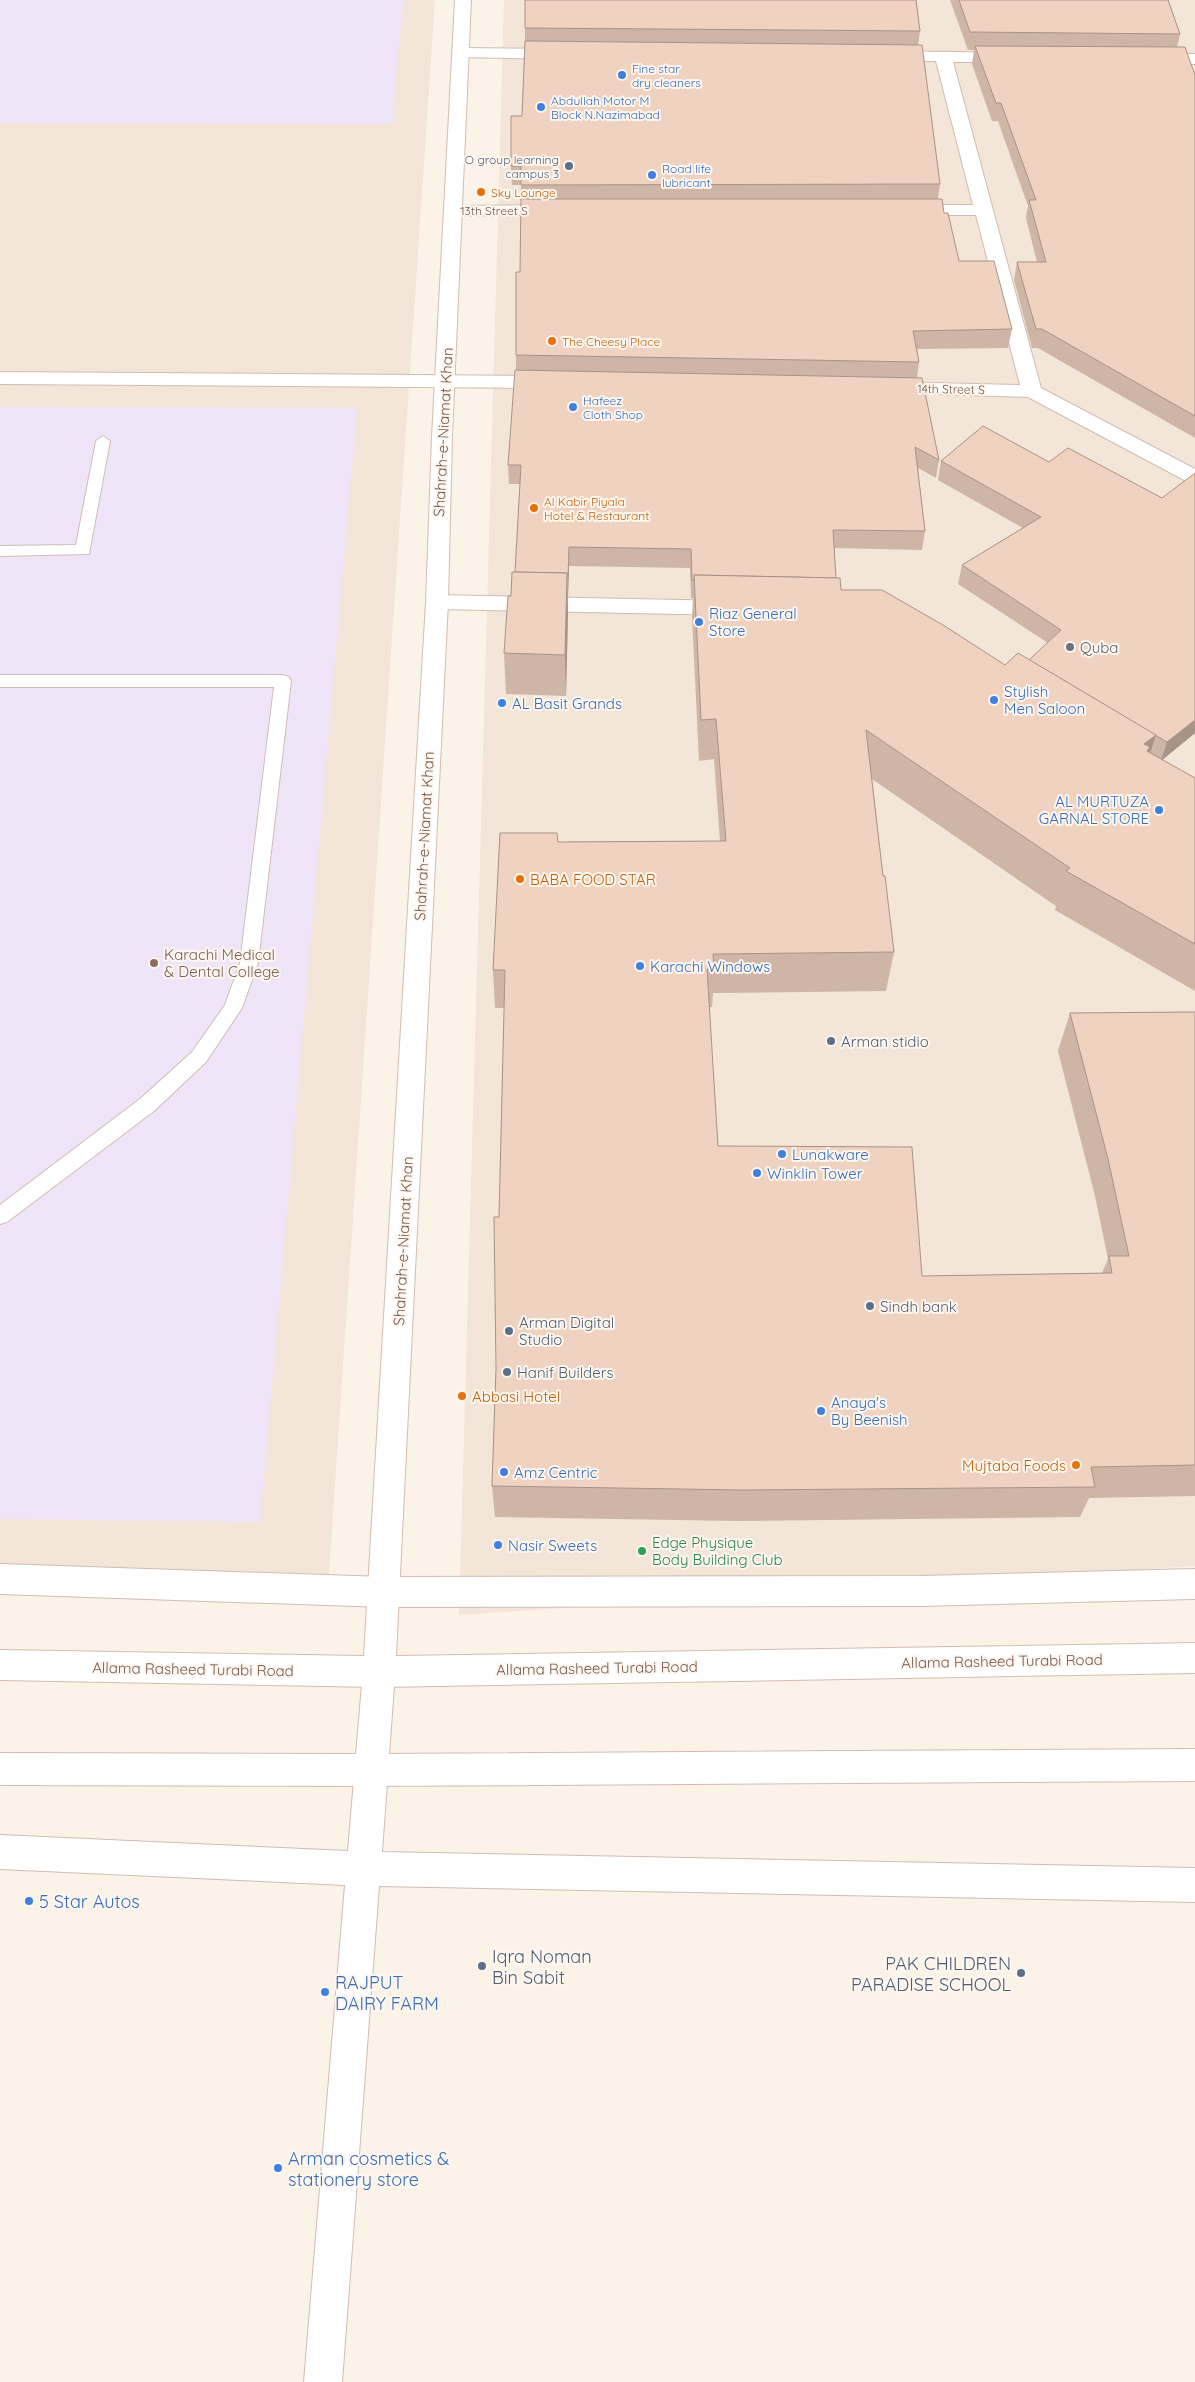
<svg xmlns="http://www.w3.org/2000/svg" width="1195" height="2382" font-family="Quicksand,sans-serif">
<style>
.residential{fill:#f3e5d7}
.education{fill:#f0e5f8}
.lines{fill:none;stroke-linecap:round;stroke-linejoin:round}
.lane-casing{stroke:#cfbdb1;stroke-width:2}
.street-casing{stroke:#cfbdb1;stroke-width:2}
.secondary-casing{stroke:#d2bdaf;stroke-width:2}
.lane{fill:#fff;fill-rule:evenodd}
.street{fill:#fff;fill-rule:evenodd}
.secondary{fill:#fff;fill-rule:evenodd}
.wall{fill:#ceb5a6}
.shaded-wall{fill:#a89387}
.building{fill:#f0d2c1;stroke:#a89387}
.shop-dot{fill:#3f7fe0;stroke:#fef7ef;stroke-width:2}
.service-dot{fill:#5c6f8a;stroke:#fef7ef;stroke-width:2}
.food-dot{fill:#e8710a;stroke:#fef7ef;stroke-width:2}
.worship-dot{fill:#6b7280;stroke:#fef7ef;stroke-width:2}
.education-dot{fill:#8d6e63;stroke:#fef7ef;stroke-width:2}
.leisure-dot{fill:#2e9e5b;stroke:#fef7ef;stroke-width:2}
.labels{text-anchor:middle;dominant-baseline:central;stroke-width:4;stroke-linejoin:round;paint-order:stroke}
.far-shop-label{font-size:12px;fill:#366cbe;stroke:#fef7ef;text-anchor:start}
.far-service-label{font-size:12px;fill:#4e5e75;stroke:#fef7ef;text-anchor:end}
.far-food-label{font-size:12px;fill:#c56008;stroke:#fef7ef;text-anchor:start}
.far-street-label{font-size:12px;fill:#75594d;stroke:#fef7ef}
.street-label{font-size:15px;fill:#75594d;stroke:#fef7ef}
.shop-label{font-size:15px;fill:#366cbe;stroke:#fef7ef;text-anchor:start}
.worship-label{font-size:15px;fill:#5b616d;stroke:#fef7ef;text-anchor:start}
.food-label{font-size:15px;fill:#c56008;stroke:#fef7ef;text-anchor:start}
.education-label{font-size:15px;fill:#785e54;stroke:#fef7ef;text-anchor:start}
.service-label{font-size:15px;fill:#4e5e75;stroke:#fef7ef;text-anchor:start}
.leisure-label{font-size:15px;fill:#27864d;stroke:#fef7ef;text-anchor:start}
.near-shop-label{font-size:18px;fill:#366cbe;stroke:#fef7ef;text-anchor:start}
.near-service-label{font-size:18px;fill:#4e5e75;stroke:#fef7ef;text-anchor:start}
</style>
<rect width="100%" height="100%" fill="#fcf3e8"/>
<!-- residential -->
<g class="residential">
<path d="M0 0H435L329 1574 0 1565Z"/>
<path d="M504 0H1195V1566L459 1615Z"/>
</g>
<!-- education -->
<g class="education">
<path d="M0 0H403L392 124 0 123Z"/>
<path d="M0 407 357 408 260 1522 0 1519Z"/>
</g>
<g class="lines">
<!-- lane casing -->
<g class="lane-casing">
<g id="lane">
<path d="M103 436 110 441 89 554 0 556V546L76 545 96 441Z"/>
<path d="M0 675H283L289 677 291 681 258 963 242 1008 206 1062 154 1111 7 1222 0 1224V1205L140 1099 192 1052 225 1005 240 963 274 687H0Z"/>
</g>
</g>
<!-- street casing -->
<g class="street-casing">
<g id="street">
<path d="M461 48 562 49 568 50 570 54 568 58 562 59 455 57 453 53 455 49Z"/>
<path d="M885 51 1018 53 1020 57 1018 61 1012 62H953L1041 388 1195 469V484L1188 482 1028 397 881 392 878 388 881 384 888 382 1020 385 976 215H907L901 214 898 210 901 206 907 205H973L936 61 879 60 877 56 879 52Z"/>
<path d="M1152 53 1195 54V64L1146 62 1144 58 1146 54Z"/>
<path d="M559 205 565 206 568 210 565 214 453 216 447 215 444 211 447 207 453 206Z"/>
<path d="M0 372 553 376 560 378 563 382 560 386 553 388 0 384Z"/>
<path d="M437 595 730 601 738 603 741 608 738 613 730 615 437 609 429 607 426 602 429 597Z"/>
<path d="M0 1564 384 1577 921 1576 1195 1569V1599L921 1606 384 1607 0 1594Z"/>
<path d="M379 1657 390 1661 395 1672 382 1852 1195 1868V1902L379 1886 342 2382H304L345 1885 0 1869V1835L348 1851 363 1672 368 1661Z"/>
</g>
</g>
<!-- secondary casing -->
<g class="secondary-casing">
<g id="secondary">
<path d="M455 0H471L452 437 448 602 396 1656 1195 1643V1673L379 1687 0 1680V1650L364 1656 426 602 432 437Z"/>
<path d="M1195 1749V1781L370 1786 0 1785V1753L370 1754Z"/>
</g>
</g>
<!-- lane -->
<use href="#lane" class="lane"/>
<!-- street -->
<use href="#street" class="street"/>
<!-- secondary -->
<use href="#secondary" class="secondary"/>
</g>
<!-- wall -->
<g class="wall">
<path d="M525 0 920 31 918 45 940 184 938 199 944 213 959 261 1012 329 1008 348 917 349 919 362 917 378 939 460 936 478 918 468 925 531 922 550 834 548 836 578 841 590 1005 665 1029 660 1048 643 958 584 962 565 1023 528 938 480 941 461 983 426 1195 733 1162 760 1195 778V991L1055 910 1056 906 872 779 883 876 894 952 886 991 713 993 712 1007H709L718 1146 922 1276 1102 1273 1108 1259 1095 1196 1058 1051 1070 1013 1195 1012V1496L1089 1498 1080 1517 738 1521 495 1517 492 1486 496 1368 504 1008H495L493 970 558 842 720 841 714 759 699 761 692 616 693 598H691L690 568 569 566 568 596V614L566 696 506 694 504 653 511 596 515 572 520 484H509L508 465 516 370V355L520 272 521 199V185H512L511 166 522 116 525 41Z"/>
<path d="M950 0H1168L1180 34 1177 47 1195 75V438L1038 348H1032L1014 280 1017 262H1037L1026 218 1028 206 998 121H992L972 64 974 50H968Z"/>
</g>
<!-- shaded-wall -->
<g class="shaded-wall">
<path d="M569 547V566L568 596V577Z"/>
<path d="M567 573 568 614 566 696 565 655Z"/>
<path d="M1195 720V733L1161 761 1167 742Z"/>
<path d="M1156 735 1143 775 1144 744Z"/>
</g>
<!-- building -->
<g class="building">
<path d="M525 0H916L920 31 525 28Z"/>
<path d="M959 0H1168L1180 34 970 32Z"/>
<path d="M525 41 922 45 940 184 521 185V166H511V116H522Z"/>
<path d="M975 46 1185 47 1195 75V416L1042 329H1036L1017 262H1046L1029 200H1036L1001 103H996Z"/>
<path d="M521 199H942L944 213H948L959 261H994L1012 329 913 331 919 362 516 355V272H520Z"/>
<path d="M515 370 922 378 939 460 915 447 925 531 833 530 836 578 694 575V580H692L691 549 569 547 568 577H567V573L515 572 521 465H508Z"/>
<path d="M983 426 1049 462 1068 448 1162 498 1195 473V720L1167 742 1029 660 1061 630 962 565 1041 517 941 461Z"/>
<path d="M512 572 567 573 565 655 504 653 508 596H511Z"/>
<path d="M694 575 840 578 841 590H882L943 625 1005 665 1018 653 1156 735 1144 744 1150 747 1147 751 1195 778V944L1066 871 1070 868 866 730 883 876H885L894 952 713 954 714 969H707L718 1146 912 1147 922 1276 1112 1273 1109 1256H1129L1108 1159 1070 1013 1195 1012V1465L1091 1467 1095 1487 743 1490 492 1486 496 1368 494 1217H499L505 970H493L500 833H557L558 842 726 841 716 719 701 720Z"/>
</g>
<!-- markers -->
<g class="shop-dot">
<circle cx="622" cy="75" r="5"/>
<circle cx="541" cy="107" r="5"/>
<circle cx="652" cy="175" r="5"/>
<circle cx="573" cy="407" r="5"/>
<circle cx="699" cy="622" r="5"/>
<circle cx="994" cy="700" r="5"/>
<circle cx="502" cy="703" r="5"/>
<circle cx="1159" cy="810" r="5"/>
<circle cx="640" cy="966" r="5"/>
<circle cx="782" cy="1154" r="5"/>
<circle cx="757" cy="1173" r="5"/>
<circle cx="821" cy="1411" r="5"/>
<circle cx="504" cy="1472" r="5"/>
<circle cx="498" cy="1545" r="5"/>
<circle cx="29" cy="1901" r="5"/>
<circle cx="325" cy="1992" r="5"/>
<circle cx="278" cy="2168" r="5"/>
</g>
<g class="service-dot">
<circle cx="569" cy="166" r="5"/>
<circle cx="831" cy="1041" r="5"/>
<circle cx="870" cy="1306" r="5"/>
<circle cx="509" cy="1331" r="5"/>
<circle cx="507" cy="1372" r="5"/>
<circle cx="482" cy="1966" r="5"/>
<circle cx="1021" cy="1973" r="5"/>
</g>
<g class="food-dot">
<circle cx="481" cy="192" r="5"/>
<circle cx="552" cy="341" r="5"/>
<circle cx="534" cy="508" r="5"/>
<circle cx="520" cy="879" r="5"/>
<circle cx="462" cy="1396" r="5"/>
<circle cx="1076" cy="1465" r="5"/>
</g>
<circle class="worship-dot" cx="1070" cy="647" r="5"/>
<circle class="education-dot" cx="154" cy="963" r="5"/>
<circle class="leisure-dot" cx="642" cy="1551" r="5"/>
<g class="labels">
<!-- far-shop labels -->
<g class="far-shop-label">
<text x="632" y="68">Fine star<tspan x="632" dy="14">dry cleaners</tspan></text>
<text x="551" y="100">Abdullah Motor M<tspan x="551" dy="14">Block N.Nazimabad</tspan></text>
<text x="662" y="168">Road life<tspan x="662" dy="14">lubricant</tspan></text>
<text x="583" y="400">Hafeez<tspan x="583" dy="14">Cloth Shop</tspan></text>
</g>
<!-- far-service labels -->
<g class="far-service-label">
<text x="559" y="159">O group learning<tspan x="559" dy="14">campus 3</tspan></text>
</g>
<!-- far-food labels -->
<g class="far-food-label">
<text x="491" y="192">Sky Lounge</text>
<text x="562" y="341">The Cheesy Place</text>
<text x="544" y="501">Al Kabir Piyala<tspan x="544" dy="14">Hotel &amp; Restaurant</tspan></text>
</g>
<!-- far-street labels -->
<g class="far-street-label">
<text x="494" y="210">13th Street S</text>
<text transform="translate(951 389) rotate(1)">14th Street S</text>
</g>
<!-- street labels -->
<g class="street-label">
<text transform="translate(443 432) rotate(-87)">Shahrah-e-Niamat Khan</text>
<text transform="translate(424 836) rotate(-87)">Shahrah-e-Niamat Khan</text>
<text transform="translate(403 1241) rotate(-87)">Shahrah-e-Niamat Khan</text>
<text transform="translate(1002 1661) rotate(-1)">Allama Rasheed Turabi Road</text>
<text transform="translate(597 1668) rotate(-1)">Allama Rasheed Turabi Road</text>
<text transform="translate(193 1669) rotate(1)">Allama Rasheed Turabi Road</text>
</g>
<!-- shop labels -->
<g class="shop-label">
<text x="709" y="613">Riaz General<tspan x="709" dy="17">Store</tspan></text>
<text x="1004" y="691">Stylish<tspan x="1004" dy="17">Men Saloon</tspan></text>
<text x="512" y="703">AL Basit Grands</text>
<text x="1149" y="801" text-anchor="end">AL MURTUZA<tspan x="1149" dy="17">GARNAL STORE</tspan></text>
<text x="650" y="966">Karachi Windows</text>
<text x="792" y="1154">Lunakware</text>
<text x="767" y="1173">Winklin Tower</text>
<text x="831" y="1402">Anaya's<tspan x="831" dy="17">By Beenish</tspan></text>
<text x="514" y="1472">Amz Centric</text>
<text x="508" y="1545">Nasir Sweets</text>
</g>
<!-- worship labels -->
<g class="worship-label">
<text x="1080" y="647">Quba</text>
</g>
<!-- food labels -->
<g class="food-label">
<text x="530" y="879">BABA FOOD STAR</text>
<text x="472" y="1396">Abbasi Hotel</text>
<text x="1066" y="1465" text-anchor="end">Mujtaba Foods</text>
</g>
<!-- education labels -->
<g class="education-label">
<text x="164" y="954">Karachi Medical<tspan x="164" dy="17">&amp; Dental College</tspan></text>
</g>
<!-- service labels -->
<g class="service-label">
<text x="841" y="1041">Arman stidio</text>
<text x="880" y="1306">Sindh bank</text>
<text x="519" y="1322">Arman Digital<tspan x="519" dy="17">Studio</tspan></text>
<text x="517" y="1372">Hanif Builders</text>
</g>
<!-- leisure labels -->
<g class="leisure-label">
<text x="652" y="1542">Edge Physique<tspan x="652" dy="17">Body Building Club</tspan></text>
</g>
<!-- near-shop labels -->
<g class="near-shop-label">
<text x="39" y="1901">5 Star Autos</text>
<text x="335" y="1982">RAJPUT<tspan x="335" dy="21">DAIRY FARM</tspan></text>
<text x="288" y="2158">Arman cosmetics &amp;<tspan x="288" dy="21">stationery store</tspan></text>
</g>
<!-- near-service labels -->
<g class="near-service-label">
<text x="492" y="1956">Iqra Noman<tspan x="492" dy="21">Bin Sabit</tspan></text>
<text x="1011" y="1963" text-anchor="end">PAK CHILDREN<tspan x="1011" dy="21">PARADISE SCHOOL</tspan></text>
</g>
</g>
</svg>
